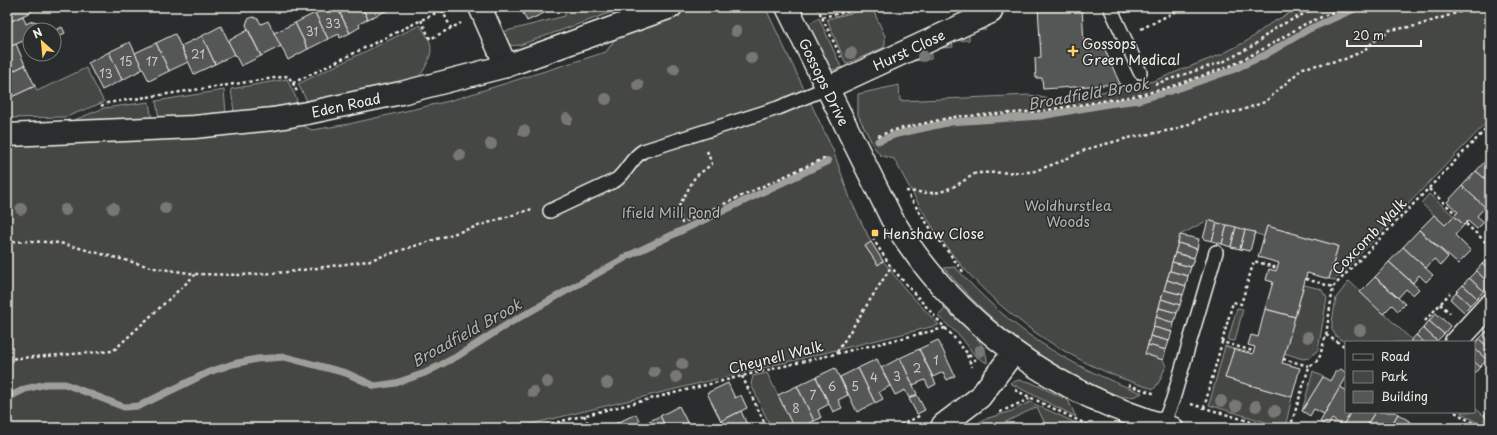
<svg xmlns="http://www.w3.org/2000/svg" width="1497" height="435" font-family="'Playpen Sans',sans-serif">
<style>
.green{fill:#444645;stroke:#9c9c96}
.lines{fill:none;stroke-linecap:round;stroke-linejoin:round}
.stream{stroke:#9f9f9a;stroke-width:7}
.building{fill:#555756;stroke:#f4f1e8}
.lane-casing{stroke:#f4f1e8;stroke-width:16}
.street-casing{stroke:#f4f1e8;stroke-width:25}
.secondary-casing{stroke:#f4f1e8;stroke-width:25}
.path{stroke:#f4f1e8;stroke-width:2.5;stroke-dasharray:3 3;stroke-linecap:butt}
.lane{stroke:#2a2d2e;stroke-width:13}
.street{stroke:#2a2d2e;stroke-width:22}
.secondary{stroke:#2a2d2e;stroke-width:22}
.tree{fill:#777875}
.poi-dot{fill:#ffd166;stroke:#2a2d2e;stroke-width:1.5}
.labels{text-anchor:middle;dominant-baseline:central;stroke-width:3;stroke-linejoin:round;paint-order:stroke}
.number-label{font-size:12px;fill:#cccac4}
.poi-label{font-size:14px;fill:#f4f1e8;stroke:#2a2d2e;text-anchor:start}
.street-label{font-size:14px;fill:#f4f1e8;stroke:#2a2d2e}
.park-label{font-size:14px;fill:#b6b5af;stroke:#2a2d2e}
.water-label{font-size:15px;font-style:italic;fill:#b5b3ae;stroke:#2a2d2e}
</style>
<rect width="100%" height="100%" fill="#2a2d2e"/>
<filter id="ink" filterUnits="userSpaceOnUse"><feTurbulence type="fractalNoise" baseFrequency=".025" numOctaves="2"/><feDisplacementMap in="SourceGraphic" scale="8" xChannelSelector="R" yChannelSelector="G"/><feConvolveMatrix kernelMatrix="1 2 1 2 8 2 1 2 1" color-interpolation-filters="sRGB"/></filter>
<g filter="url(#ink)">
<!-- green -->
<g class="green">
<path d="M575 7H626L520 45C507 47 505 43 499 33L565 16V10Z"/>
<path d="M694 7H765L833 150 851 201 871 242 865 246 878 265 883 261 905 289 939 325 515 428H7V145L89 143 227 132 295 122 312 130 349 124 449 101 606 52 615 39Z"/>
<path d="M866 7H879L873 10 885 36V44L883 48 846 64 827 19 855 12Z"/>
<path d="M1289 7H1490V119L1335 280 1329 279 1338 246 1267 226 1264 236 1208 220 1180 235 1145 354 1163 360 1166 366 1159 382 1154 389C1062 363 981 303 930 223 917 202 906 181 894 159L880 155 874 147 858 115V94L899 85 900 101 1030 95 1059 101 1153 81 1222 54 1247 41 1271 23 1292 12Z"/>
<path d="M819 18 841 67 835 70 829 68 808 24Z"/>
<path d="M420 25C423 30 428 36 430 42 434 57 424 70 416 81L307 101 298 84Z"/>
<path d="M979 25H982L986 30 969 31V40L952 41 953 47 931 49V59L914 61 908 58Z"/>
<path d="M86 68 104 102 66 117 7 118V99L35 86 37 91Z"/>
<path d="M287 79 297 100 295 104 234 112 231 89Z"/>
<path d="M224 90 226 113 159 119 156 101Z"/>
<path d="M149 102 152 120 67 123 104 108Z"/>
<path d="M1429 194 1454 216 1445 225 1421 203Z"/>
<path d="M955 267C1012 330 1062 363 1142 393 1126 403 1109 392 1094 385 1031 355 989 321 944 268Z"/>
<path d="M1349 281 1412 340 1409 342 1346 343 1336 336 1332 330V322L1336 298Z"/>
<path d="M1304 285 1321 289 1327 298 1318 350 1309 358 1303 359 1284 353Z"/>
<path d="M1237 308 1243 309 1235 341 1228 340Z"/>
<path d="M945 309C961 324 988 340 987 363L975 356 962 338 938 316Z"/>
<path d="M1225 346 1234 349 1225 378 1292 397 1285 428 1209 405Z"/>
<path d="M1313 371 1323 377 1302 411Z"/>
<path d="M767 373 794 428H771L751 384 753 376Z"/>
<path d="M1019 380 1030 382 1068 400 1076 417 1010 383Z"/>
<path d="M1030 402 1087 428H1047L1037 407 993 428H969L985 419 1012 411Z"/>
<path d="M1474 407 1490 421V428H1486L1460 412H1474Z"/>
</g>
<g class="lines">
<!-- stream -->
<g class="stream">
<path d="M878 141 897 134 951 122 1041 116 1108 104 1139 100 1174 90 1232 70 1265 55 1309 29 1359 7"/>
<path d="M7 398 25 389 46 384H65L124 407 139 406 209 372 233 364 257 359 285 357 346 373 375 386 396 383 425 373 456 357 508 324 630 255 828 161"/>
</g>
</g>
<!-- building -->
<g class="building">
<path d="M7 7H32L31 12 7 23Z"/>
<path d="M328 7H337L350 33 340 38 339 34 328 39 315 13Z"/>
<path d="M337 7H362L368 19 359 24 360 27 350 33Z"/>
<path d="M362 7H387L388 10 368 19Z"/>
<path d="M520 7H557L527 21Z"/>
<path d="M1038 7H1082L1084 44 1102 43 1120 84 1043 89 1042 78H1036L1035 58 1041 57Z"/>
<path d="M1122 7H1133L1134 9 1125 13Z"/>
<path d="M315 13 328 39 308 49 295 23Z"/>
<path d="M23 16 26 24 32 21 38 22 40 30H30V38L7 48V23Z"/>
<path d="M253 17 258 19 261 24 268 21 281 46 261 56 246 25 248 19Z"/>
<path d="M295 23 308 49 288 60 274 33Z"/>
<path d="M221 26 235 54 215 64 202 36Z"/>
<path d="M62 27 65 33 57 37 54 31Z"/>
<path d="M248 30 261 56 241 66 228 41Z"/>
<path d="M175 34 188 62 169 71 156 43Z"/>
<path d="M202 36 215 64 194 74 181 46Z"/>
<path d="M130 42 143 69 122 80 109 52Z"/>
<path d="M156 43 169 71 149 81 135 53Z"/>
<path d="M16 44 25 65 7 74V48Z"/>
<path d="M109 52 122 80 102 90 88 63Z"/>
<path d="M25 65 35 86 7 99V74Z"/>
<path d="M1490 156V183L1476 171Z"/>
<path d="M1476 171 1490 183V201L1485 207 1462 186Z"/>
<path d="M1462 186 1485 207 1477 216 1484 222 1477 229 1468 221 1464 225 1454 216 1458 212 1447 202Z"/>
<path d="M1434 215 1445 225 1454 216 1464 225 1455 235 1471 251 1458 264 1419 230Z"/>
<path d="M1208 220 1217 223 1212 241 1203 239Z"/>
<path d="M1217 223 1227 225 1222 244 1212 241Z"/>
<path d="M1227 225 1236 227 1231 247 1222 244Z"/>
<path d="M1267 226 1338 246 1329 279 1307 273 1295 317 1265 309 1273 282 1266 280 1269 269 1276 271 1279 263 1258 257Z"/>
<path d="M1236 227 1245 230 1240 249 1231 247Z"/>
<path d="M1245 230 1255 232 1250 251 1240 249Z"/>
<path d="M1419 230 1448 257 1441 265 1434 259 1426 268 1403 247Z"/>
<path d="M1180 235 1199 239 1197 249 1178 243Z"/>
<path d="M871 242 883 261 878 265 865 246Z"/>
<path d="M1178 243 1197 249 1194 258 1175 253Z"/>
<path d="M1403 247 1433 275 1426 282 1419 275 1413 283 1389 262Z"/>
<path d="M1175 253 1194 258 1191 267 1172 262Z"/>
<path d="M1489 257 1490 258V271L1482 264Z"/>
<path d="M1172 262 1191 267 1188 276 1170 271Z"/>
<path d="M1389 262 1419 289 1413 295 1406 289 1398 298 1375 277Z"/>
<path d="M1482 264 1490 271V284L1476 271Z"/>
<path d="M1170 271 1188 276 1186 286 1167 280Z"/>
<path d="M1476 271 1490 284 1484 291 1469 278Z"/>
<path d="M1375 277 1405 304 1398 311 1392 305 1383 314 1360 292Z"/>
<path d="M1469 278 1484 291 1477 298 1463 285Z"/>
<path d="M1167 280 1186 286 1183 295 1164 290Z"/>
<path d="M1463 285 1477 298 1470 305 1456 292Z"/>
<path d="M1164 290 1183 295 1180 305 1161 299Z"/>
<path d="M1456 292 1470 305 1464 312 1450 299Z"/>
<path d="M1161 299 1180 305 1177 313 1159 308Z"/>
<path d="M1159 308 1177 313 1174 323 1156 317Z"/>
<path d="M1265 309 1295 317 1282 363 1300 368 1292 397 1225 378 1234 349 1253 354 1255 347 1248 345 1251 335 1258 337Z"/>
<path d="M1436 313 1450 326 1444 334 1429 321Z"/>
<path d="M1156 317 1174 323 1172 332 1153 327Z"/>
<path d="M1429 321 1444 334 1437 341 1423 328Z"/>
<path d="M1153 327 1172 332 1169 341 1150 336Z"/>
<path d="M1490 327V336L1486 332Z"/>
<path d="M1423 328 1437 341 1436 342H1424L1416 335Z"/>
<path d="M1486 332 1490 336V349L1479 339Z"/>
<path d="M1416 335 1424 342H1410Z"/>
<path d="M1150 336 1169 341 1166 350 1148 345Z"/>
<path d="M1479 339 1490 349V356L1487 360 1474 348V345Z"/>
<path d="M938 340 955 376 947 380 943 372 933 377 919 349Z"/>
<path d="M1148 345 1166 350 1163 360 1145 354Z"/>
<path d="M1474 348 1487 360 1480 367 1474 361Z"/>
<path d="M919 349 936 384 929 388 925 380 913 385 900 358Z"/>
<path d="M900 358 917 394 909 398 905 390 895 395 881 368Z"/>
<path d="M877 359 890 386 879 392 883 399 875 403 858 368Z"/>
<path d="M1474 361 1480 367 1474 374Z"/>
<path d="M835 368 848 395 838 400 842 408 833 412 816 377Z"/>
<path d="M858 368 875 403 857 412 840 377Z"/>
<path d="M1341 369 1346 373V378L1324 414 1314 409 1310 416 1302 411 1323 377 1330 381 1335 372Z"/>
<path d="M816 377 829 404 818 410 821 418 814 421 797 386Z"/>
<path d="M728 383 735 398 741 395 747 408 721 421 707 393Z"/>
<path d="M797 386 814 421 800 428H794L778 395Z"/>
<path d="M1340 387 1346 390V412H1351L1343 426 1332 419 1328 426 1320 422Z"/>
<path d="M917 395 925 410 917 414 909 399Z"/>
<path d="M679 406 690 428H666L660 416Z"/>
<path d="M1490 408V421L1484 415Z"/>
<path d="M741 411 748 427 754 424 756 428H724L721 421Z"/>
<path d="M1351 412H1375L1365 428H1341Z"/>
<path d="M1375 412H1395L1398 414 1390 428H1365Z"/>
<path d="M636 414 643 428H620L617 423Z"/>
<path d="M1398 414 1417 426 1416 428H1390Z"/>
<path d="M660 416 666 428H643L641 425Z"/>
<path d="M617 423 620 428H607Z"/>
</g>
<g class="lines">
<!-- lane casing -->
<g class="lane-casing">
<g id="lane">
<path d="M1110 7 1140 72"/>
<path d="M550 211 616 180C627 172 631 158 643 151L778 108 827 88"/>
<path d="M1163 425 1173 399 1216 252"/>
</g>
</g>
<!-- street casing -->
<g class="street-casing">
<g id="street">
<path d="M480 7 506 66"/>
<path d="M827 88 991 12"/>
<path d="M7 135 194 127 273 119 307 113 401 93 506 66 671 7"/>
<path d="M1456 342 1490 305"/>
<path d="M942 428 943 425 980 397 1013 353"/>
</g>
</g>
<!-- secondary casing -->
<g class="secondary-casing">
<path id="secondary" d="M787 7 892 219C958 326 1052 392 1172 428"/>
</g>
<!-- path -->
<g class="path">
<path d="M817 7 841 57"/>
<path d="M442 10 451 28"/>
<path d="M822 17 850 11 859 7"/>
<path d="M421 20 430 39 461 23"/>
<path d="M1141 29 1185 7"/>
<path d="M293 83 297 92"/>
<path d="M1155 84 1225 61 1254 45 1275 28 1318 7"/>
<path d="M101 106 107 103 288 76 293 83 448 7"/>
<path d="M878 136 894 130 953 117 1041 111 1140 95 1173 86 1230 66 1263 49 1305 24 1345 7"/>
<path d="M707 151 712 164 695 177 678 208 682 223 827 157"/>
<path d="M1429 189 1456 214"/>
<path d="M906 191 929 193 941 192 957 185 976 173 1032 172 1062 161 1087 149 1128 138 1177 129 1208 116 1239 111 1265 102 1303 68 1345 59 1363 51 1377 39 1390 30 1416 26 1475 7"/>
<path d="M909 196 928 225 964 273"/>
<path d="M1466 224 1490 246"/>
<path d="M7 242 30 241 60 243 155 268 196 274 241 275 289 272 367 261 532 209"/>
<path d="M1306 279 1333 287"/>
<path d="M1440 304 1450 313"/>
<path d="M1425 321 1450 293"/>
<path d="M945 328C957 339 964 353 978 362"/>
<path d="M1326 335 1346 347"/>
<path d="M1222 342 1233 302 1241 304 1254 261 1277 268"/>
<path d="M837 352 891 267 873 239"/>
<path d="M967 355 972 367"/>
<path d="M7 359 113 351 195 275"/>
<path d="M1283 359 1309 366"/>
<path d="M742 376 767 428"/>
<path d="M1128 385 1156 394"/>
<path d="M1015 390 1094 428"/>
<path d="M1191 404 1272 428"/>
<path d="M1204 408 1222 342 1253 351"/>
<path d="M1000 412 1031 398"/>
<path d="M1455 412 1481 428"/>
<path d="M584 415 590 428"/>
<path d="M534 428 742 376 945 328 891 267"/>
<path d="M895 428 921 415"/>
<path d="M1290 428 1309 367 1319 359 1326 335 1333 287 1490 125"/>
</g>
<!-- lane -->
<use href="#lane" class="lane"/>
<!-- street -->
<use href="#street" class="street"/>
<!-- secondary -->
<use href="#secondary" class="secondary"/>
</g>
<!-- trees -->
<g class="tree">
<circle cx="736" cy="31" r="6"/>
<circle cx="851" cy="53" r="6"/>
<circle cx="923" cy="56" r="6"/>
<circle cx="751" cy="58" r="6"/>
<circle cx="674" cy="69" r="6"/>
<circle cx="638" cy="85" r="6"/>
<circle cx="606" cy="99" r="6"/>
<circle cx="567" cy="119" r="6"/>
<circle cx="524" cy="131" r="6"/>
<circle cx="491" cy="144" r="6"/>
<circle cx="460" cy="155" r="6"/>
<circle cx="113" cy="208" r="6"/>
<circle cx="165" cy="208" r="6"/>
<circle cx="21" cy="209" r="6"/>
<circle cx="65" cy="210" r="6"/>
<circle cx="1360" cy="330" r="6"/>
<circle cx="1308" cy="337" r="6"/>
<circle cx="980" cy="351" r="6"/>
<circle cx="682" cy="364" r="6"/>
<circle cx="654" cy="372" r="6"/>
<circle cx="676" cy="377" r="6"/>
<circle cx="547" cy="382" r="6"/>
<circle cx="607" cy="383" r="6"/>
<circle cx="533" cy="392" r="6"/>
<circle cx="1221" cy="401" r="6"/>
<circle cx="1236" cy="406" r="6"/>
<circle cx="1256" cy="406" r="6"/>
<circle cx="1275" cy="411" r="6"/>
</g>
</g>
<!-- markers -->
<g class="poi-dot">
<path d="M1071 45h4v4h4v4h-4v4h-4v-4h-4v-4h4z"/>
<rect x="871" y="229" width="8" height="8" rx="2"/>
</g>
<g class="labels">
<!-- number labels -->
<g class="number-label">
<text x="333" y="23">33</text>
<text x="312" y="31">31</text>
<text x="198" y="54">21</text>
<text x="126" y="61">15</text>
<text x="152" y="61">17</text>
<text x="106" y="73">13</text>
<text x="936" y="360">1</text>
<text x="917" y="368">2</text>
<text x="897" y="376">3</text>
<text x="874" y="377">4</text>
<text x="832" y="386">6</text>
<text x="855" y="386">5</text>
<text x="813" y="395">7</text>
<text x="796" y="408">8</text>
</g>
<!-- poi labels -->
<g class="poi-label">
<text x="1082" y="43">Gossops<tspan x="1082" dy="16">Green Medical</tspan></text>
<text x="883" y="233">Henshaw Close</text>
</g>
<!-- street labels -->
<g class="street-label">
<text transform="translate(909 50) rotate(-25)">Hurst Close</text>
<text transform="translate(824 82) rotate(64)">Gossops Drive</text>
<text transform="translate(346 105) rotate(-12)">Eden Road</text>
<text transform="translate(1369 236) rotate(-46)">Coxcomb Walk</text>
<text transform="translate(776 357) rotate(-14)">Cheynell Walk</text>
</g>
<!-- park labels -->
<g class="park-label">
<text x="1068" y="205">Woldhurstlea<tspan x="1068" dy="16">Woods</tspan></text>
<text x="671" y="212">Ifield Mill Pond</text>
</g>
<!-- water labels -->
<g class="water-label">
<text transform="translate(1088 93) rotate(-10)">Broadfield Brook</text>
<text transform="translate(466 332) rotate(-29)">Broadfield Brook</text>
</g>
</g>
<!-- margin -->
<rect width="1497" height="435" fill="none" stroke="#2a2d2e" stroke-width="24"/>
<rect x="12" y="12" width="1473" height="411" fill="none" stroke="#f4f1e8" stroke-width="1.5" filter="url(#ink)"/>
<!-- legend -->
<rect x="1345" y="341" width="130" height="72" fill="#2a2d2e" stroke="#7b7b78"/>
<rect x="1353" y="354" width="20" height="6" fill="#2a2d2e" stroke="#7b7b78"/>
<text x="1381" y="361" font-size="12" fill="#f4f1e8">Road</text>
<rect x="1353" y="371" width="20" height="12" fill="#444645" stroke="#7b7b78"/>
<text x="1381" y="381" font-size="12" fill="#f4f1e8">Park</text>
<rect x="1353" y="391" width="20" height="12" fill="#555756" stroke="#7b7b78"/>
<text x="1381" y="401" font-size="12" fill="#f4f1e8">Building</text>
<!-- north arrow -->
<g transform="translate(42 42) rotate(333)"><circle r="19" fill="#2a2d2e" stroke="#7b7b78"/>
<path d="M0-3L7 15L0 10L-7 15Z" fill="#ffd166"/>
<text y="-6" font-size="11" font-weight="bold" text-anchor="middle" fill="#f4f1e8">N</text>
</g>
<!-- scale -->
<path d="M1347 40v6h74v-6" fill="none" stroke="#f4f1e8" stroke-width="2"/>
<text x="1353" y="40" font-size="12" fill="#f4f1e8" stroke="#2a2d2e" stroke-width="3" paint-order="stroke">20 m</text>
</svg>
